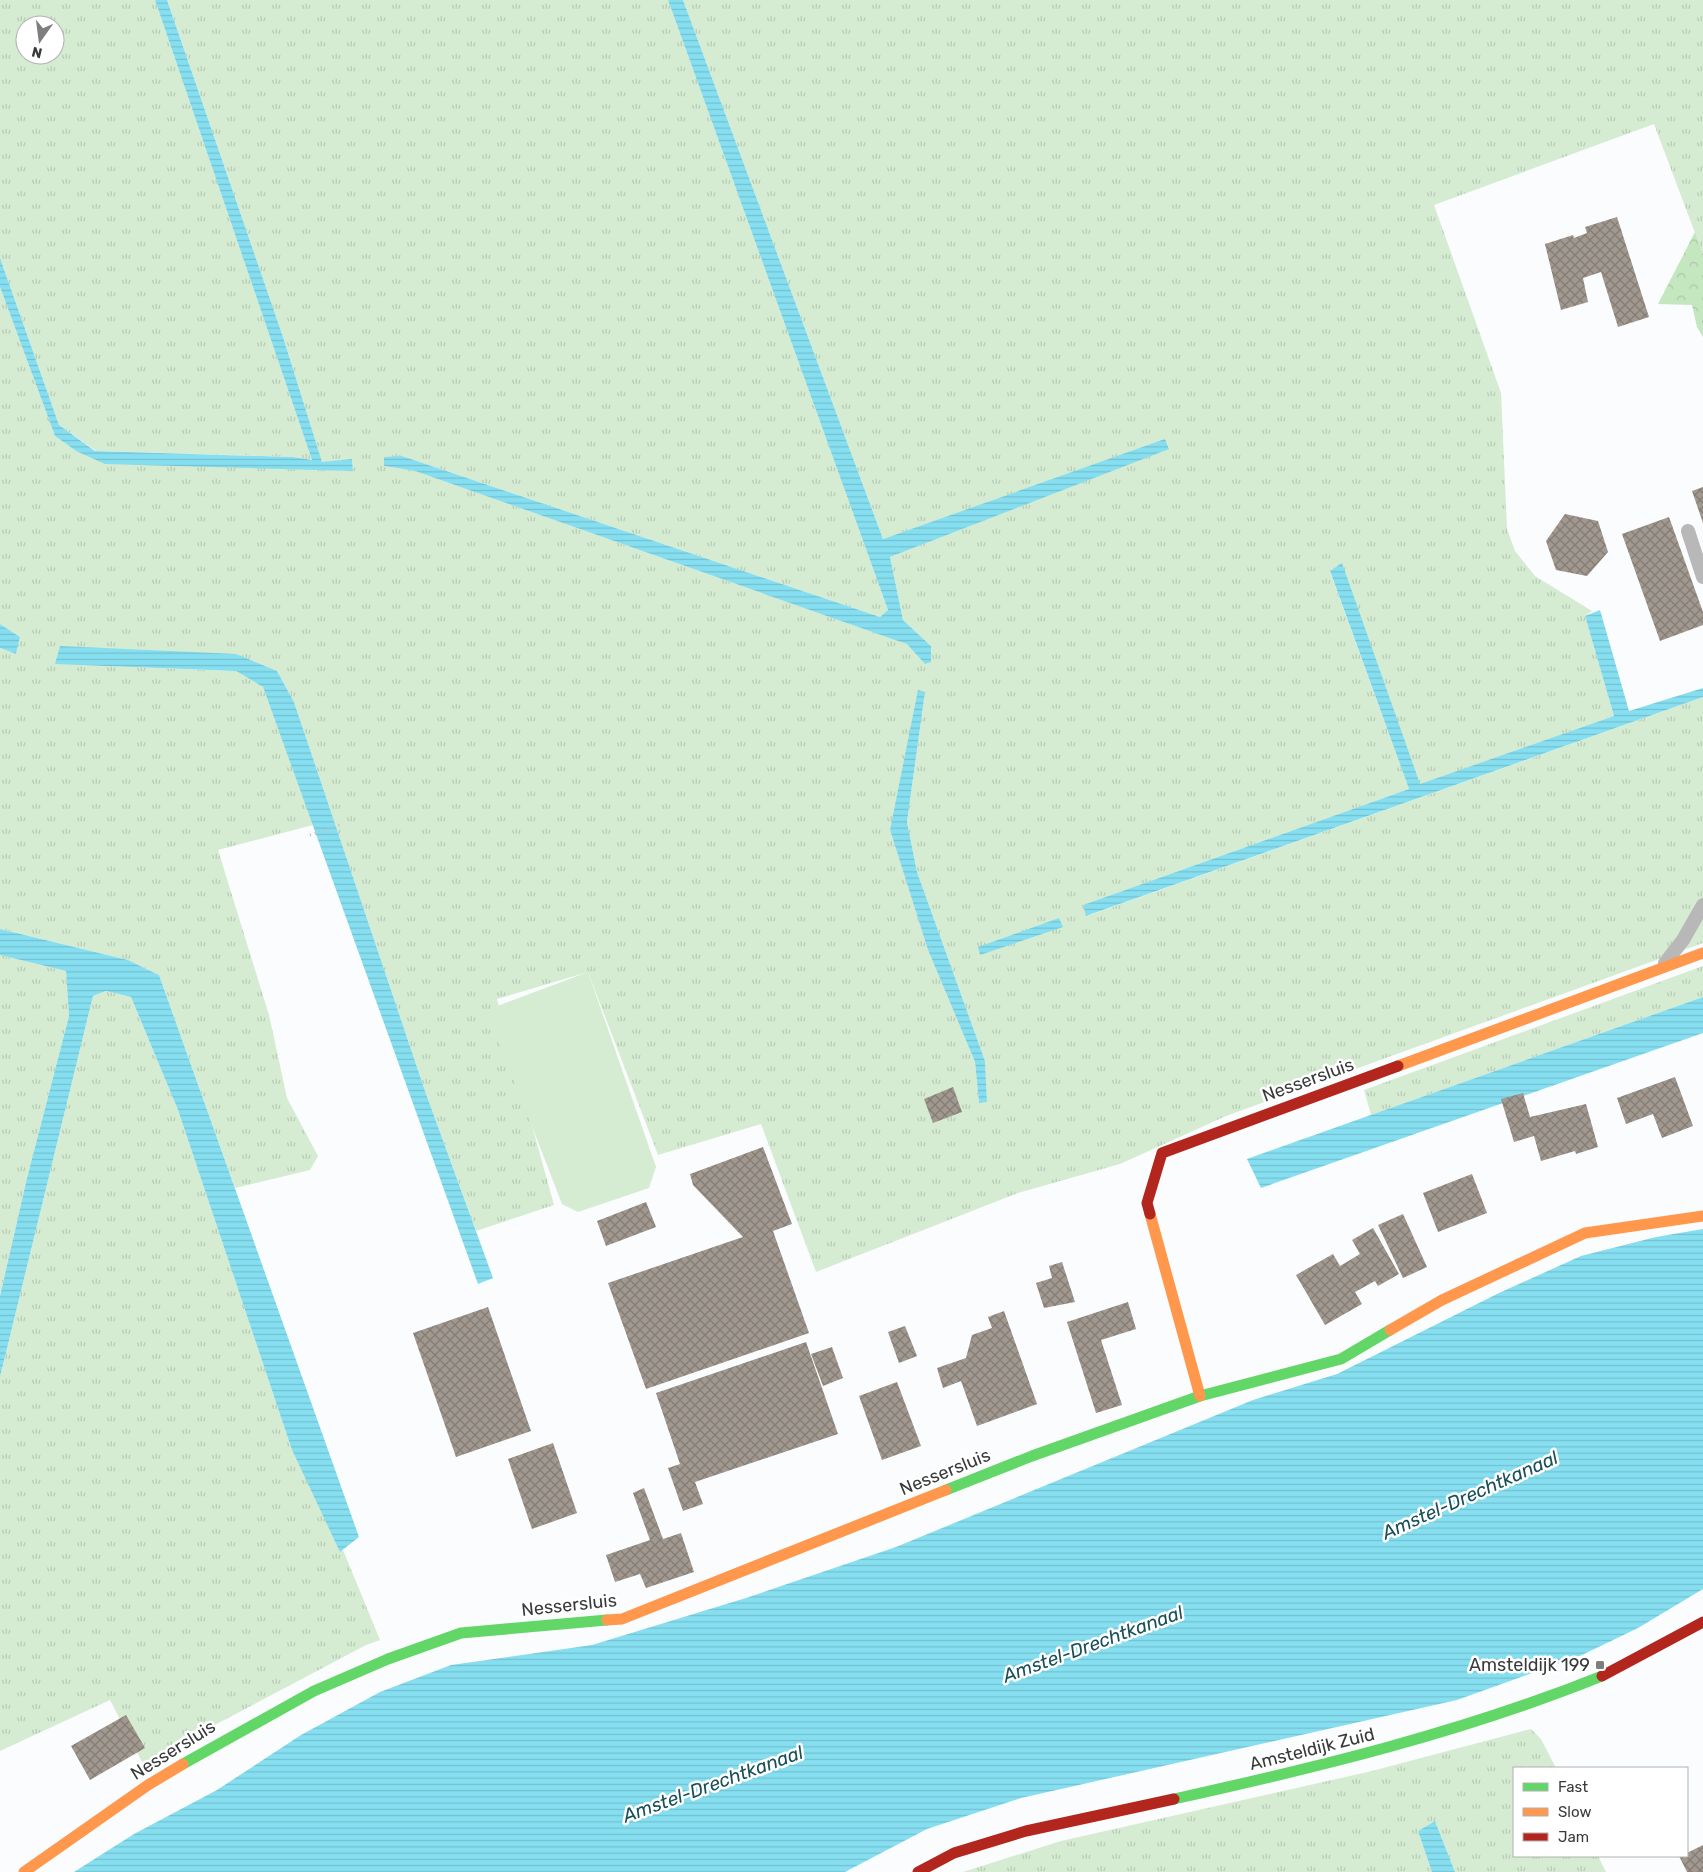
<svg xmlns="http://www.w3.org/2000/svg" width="1703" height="1872" font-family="Rubik,sans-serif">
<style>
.grass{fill:url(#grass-tufts);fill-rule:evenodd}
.forest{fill:url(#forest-crowns)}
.green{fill:#d5ecd2}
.water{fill:url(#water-rules)}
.building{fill:url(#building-cross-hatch)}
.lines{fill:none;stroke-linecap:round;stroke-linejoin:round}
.path{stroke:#bcbcbc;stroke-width:3;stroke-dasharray:1 4;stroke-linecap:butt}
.lane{stroke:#b9b8b9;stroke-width:14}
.fast{stroke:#63d668;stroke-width:11}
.slow{stroke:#ff974d;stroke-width:11}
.jam{stroke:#b3261e;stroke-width:11}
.poi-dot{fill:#7d7e7f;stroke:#fff;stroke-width:2}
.labels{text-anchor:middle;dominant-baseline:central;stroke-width:5;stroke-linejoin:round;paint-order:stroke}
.street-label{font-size:18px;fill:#393a3b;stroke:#fff}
.poi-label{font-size:18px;fill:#393a3b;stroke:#fff;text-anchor:end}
.water-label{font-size:19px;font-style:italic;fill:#184f58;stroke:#fff}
</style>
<defs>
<pattern id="grass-tufts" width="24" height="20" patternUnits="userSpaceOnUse" patternTransform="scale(1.25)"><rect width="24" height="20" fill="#d5ecd2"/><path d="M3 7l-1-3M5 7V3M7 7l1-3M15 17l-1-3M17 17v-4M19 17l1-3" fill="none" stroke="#b8cbb5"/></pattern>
<pattern id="forest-crowns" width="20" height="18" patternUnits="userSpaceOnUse" patternTransform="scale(1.25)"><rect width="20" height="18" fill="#c5e7c0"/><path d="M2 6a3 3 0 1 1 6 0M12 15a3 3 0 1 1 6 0" fill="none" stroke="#aac7a6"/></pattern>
<pattern id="water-rules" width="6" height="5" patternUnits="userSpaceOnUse" patternTransform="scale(1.25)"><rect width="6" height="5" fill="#86dff0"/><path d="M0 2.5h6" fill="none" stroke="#74c0cf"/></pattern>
<pattern id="building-cross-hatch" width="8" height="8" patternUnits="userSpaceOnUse" patternTransform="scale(1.25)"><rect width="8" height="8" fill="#a1988f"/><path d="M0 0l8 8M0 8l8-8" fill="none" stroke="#847d76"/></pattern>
</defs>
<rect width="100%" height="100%" fill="#fafcfd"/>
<!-- grass -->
<g class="grass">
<path d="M0 0H155L312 460 293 457 96 451 59 425 0 258ZM25 25H55V55H25Z"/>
<path d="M167 0H668L888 610 880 617 402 456 384 466 415 471 907 644 931 646 903 620 890 557 1169 448 1165 440 883 539 683 0H1703V254L1654 124 1434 205 1501 393 1507 529 1515 551 1535 576 1592 611 1585 616 1614 716 1419 785 1342 564 1330 572 1409 789 1083 905 1087 916 1703 697V943L1226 1116 1120 1164 1018 1193 816 1272 761 1124 658 1155 588 972 497 999 554 1205 476 1231 425 1091 294 702 277 671 55 664 236 671 263 687 313 825 218 850 269 1015 287 1098 318 1156 310 1170 235 1188 159 975 128 960 0 929V648L16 654 20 637 0 624V287L55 436 76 451 353 471 352 459 322 463 283 337ZM925 692 907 822 917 872 985 1061 987 1102 979 1103 975 1062 928 950 890 830Z"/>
<path d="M0 955 66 971 69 1016 27 1178 0 1296Z"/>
<path d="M1703 966V997L1371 1115 1364 1090Z"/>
<path d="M106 991 131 997 178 1110 292 1450 340 1551 343 1550 380 1640 366 1645 211 1727 144 1766 110 1700 0 1751V1377L93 996Z"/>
<path d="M1531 1729 1541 1739 1556 1768H1514V1856H1598L1606 1872H1455L1435 1821 1418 1831 1432 1872H963L1061 1841 1372 1771Z"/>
</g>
<!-- forest -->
<path class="forest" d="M1695 232 1703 254V337L1697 327 1692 305 1658 304Z"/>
<!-- green -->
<path class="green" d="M588 972 656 1167 649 1188 578 1212 562 1204 487 1010Z"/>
<!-- water -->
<g class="water">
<path d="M155 0H167L283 337 322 462 352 459 353 471 105 464 76 451 55 436 0 287V258L59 425 95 451 293 457 312 460Z"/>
<path d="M668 0H683L883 539 1165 439 1169 449 890 557 903 620 931 646V662L925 664 907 644 898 641 415 471 384 466V457L402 456 880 617 888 610Z"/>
<path d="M1342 563 1420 784 1614 716 1585 616 1600 610 1629 711 1703 688V697L1086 916 1083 905 1409 789 1330 571Z"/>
<path d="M0 624 20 637 16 654 0 648Z"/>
<path d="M60 646 236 654 277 671 294 702 425 1091 493 1278 478 1284 263 687 236 671 55 664Z"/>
<path d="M918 690 925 692 907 822 917 872 985 1061 987 1102 979 1103 975 1062 928 950 890 830Z"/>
<path d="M1059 918 1063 927 980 955 978 947Z"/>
<path d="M0 929 128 960 159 975 359 1537 340 1552 292 1450 178 1110 131 997 106 991 93 996 0 1377V1296L27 1178 69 1016 66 971 0 955Z"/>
<path d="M1703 997V1033L1261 1188 1247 1159Z"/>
<path d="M1703 1229V1589L1638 1628 1582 1655 1457 1700 1021 1798 927 1829 845 1872H74L134 1834 217 1790 301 1735 380 1692 451 1665 592 1645 746 1598 896 1547 1253 1400 1337 1374 1499 1293 1581 1256 1656 1237Z"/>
<path d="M1435 1821 1455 1872H1432L1418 1831Z"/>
</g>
<!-- building -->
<g class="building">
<path d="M1617 217 1649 317 1618 327 1601 272 1583 278 1588 302 1561 310 1545 244 1573 235 1574 238 1587 233 1585 227Z"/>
<path d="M1703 487V523L1692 491Z"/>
<path d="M1565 514 1598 521 1608 552 1587 576 1556 570 1546 541Z"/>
<path d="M1669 517 1703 612V625L1660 641 1622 534Z"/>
<path d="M1675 1077 1693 1126 1662 1138 1653 1114 1626 1124 1617 1098Z"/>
<path d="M953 1087 962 1112 933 1123 924 1099Z"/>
<path d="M1523 1093 1530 1117 1586 1104 1598 1147 1576 1154 1575 1151 1541 1161 1534 1136 1514 1142 1501 1099Z"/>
<path d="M763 1147 792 1224 773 1231 809 1333 646 1389 608 1283 743 1237 693 1185 690 1174Z"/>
<path d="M1472 1174 1487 1213 1438 1232 1423 1193Z"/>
<path d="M646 1202 656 1227 606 1246 597 1221Z"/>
<path d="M1403 1214 1427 1267 1403 1278 1378 1225Z"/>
<path d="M1373 1228 1399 1274 1378 1286 1375 1281 1355 1292 1362 1304 1325 1325 1296 1275 1333 1254 1340 1266 1360 1254 1352 1240Z"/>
<path d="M1062 1262 1075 1302 1044 1308 1036 1283 1052 1278 1049 1266Z"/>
<path d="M1128 1302 1136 1329 1101 1340 1122 1405 1096 1413 1067 1322Z"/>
<path d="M488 1307 531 1431 456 1457 413 1333Z"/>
<path d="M1004 1311 1037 1404 977 1426 961 1381 943 1388 937 1368 966 1358 972 1335 992 1328 988 1317Z"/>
<path d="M905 1326 917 1356 899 1363 888 1332Z"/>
<path d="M806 1342 838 1434 695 1482 703 1504 683 1511 668 1468 680 1464 656 1393Z"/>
<path d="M832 1347 843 1378 823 1386 811 1354Z"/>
<path d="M897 1382 921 1446 882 1460 859 1396Z"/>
<path d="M553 1443 577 1513 532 1529 508 1459Z"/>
<path d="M644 1488 663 1539 681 1533 694 1572 646 1588 640 1574 615 1582 606 1555 650 1540 633 1493Z"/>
<path d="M126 1715 145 1748 90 1780 71 1746Z"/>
<path d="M1703 1845V1872H1687L1679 1856H1687V1853Z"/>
</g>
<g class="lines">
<!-- path -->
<path class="path" d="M310 835 342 824"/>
<!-- lane -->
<g class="lane">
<path d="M1688 531 1703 577"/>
<path d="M1665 963 1683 940 1703 905"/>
</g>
<!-- fast -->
<g class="fast">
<path d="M946 1490 1032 1456 1200 1396 1341 1359 1390 1330"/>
<path d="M183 1764 314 1691 388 1659 461 1633 607 1620"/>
<path d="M1174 1799C1319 1767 1463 1732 1602 1676"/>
</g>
<!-- slow -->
<g class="slow">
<path d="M1398 1066 1703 953"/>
<path d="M1150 1214 1200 1396"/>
<path d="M1390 1330 1442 1300 1585 1233 1703 1216"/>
<path d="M607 1620 622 1619 946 1490"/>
<path d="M24 1872 148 1785 183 1764"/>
</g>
<!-- jam -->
<g class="jam">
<path d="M1150 1214 1147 1203 1162 1153 1398 1066"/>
<path d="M1602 1676 1703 1622"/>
<path d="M918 1872 954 1853 1026 1831 1174 1799"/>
</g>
</g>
<!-- markers -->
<rect class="poi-dot" x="1595" y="1660" width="10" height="10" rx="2.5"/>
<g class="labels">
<!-- street labels -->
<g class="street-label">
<text transform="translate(1308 1080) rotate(-20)">Nessersluis</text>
<text transform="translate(945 1472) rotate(-22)">Nessersluis</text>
<text transform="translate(569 1605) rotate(-6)">Nessersluis</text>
<text transform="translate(1312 1749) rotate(-14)">Amsteldijk Zuid</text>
<text transform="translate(173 1750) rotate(-32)">Nessersluis</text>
</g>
<!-- poi labels -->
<g class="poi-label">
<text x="1590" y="1665">Amsteldijk 199</text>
</g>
<!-- water labels -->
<g class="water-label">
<text transform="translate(1470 1495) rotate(-24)">Amstel-Drechtkanaal</text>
<text transform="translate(1093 1644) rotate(-20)">Amstel-Drechtkanaal</text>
<text transform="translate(713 1784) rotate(-20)">Amstel-Drechtkanaal</text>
</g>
</g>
<!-- legend -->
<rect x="1513" y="1767" width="175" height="90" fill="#ffffff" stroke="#b0b0b1"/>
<rect x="1523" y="1783" width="25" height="8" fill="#63d668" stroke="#b0b0b1"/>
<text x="1558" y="1792" font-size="15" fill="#393a3b">Fast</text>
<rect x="1523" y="1808" width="25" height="8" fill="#ff974d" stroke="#b0b0b1"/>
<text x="1558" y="1817" font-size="15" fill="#393a3b">Slow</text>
<rect x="1523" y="1833" width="25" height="8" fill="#b3261e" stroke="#b0b0b1"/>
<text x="1558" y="1842" font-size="15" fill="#393a3b">Jam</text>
<!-- north arrow -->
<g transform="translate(40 40) rotate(194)"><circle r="24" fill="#ffffff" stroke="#b0b0b1"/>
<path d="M0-4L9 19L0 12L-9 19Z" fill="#7d7e7f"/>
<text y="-8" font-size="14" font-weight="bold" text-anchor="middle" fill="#393a3b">N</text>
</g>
</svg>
